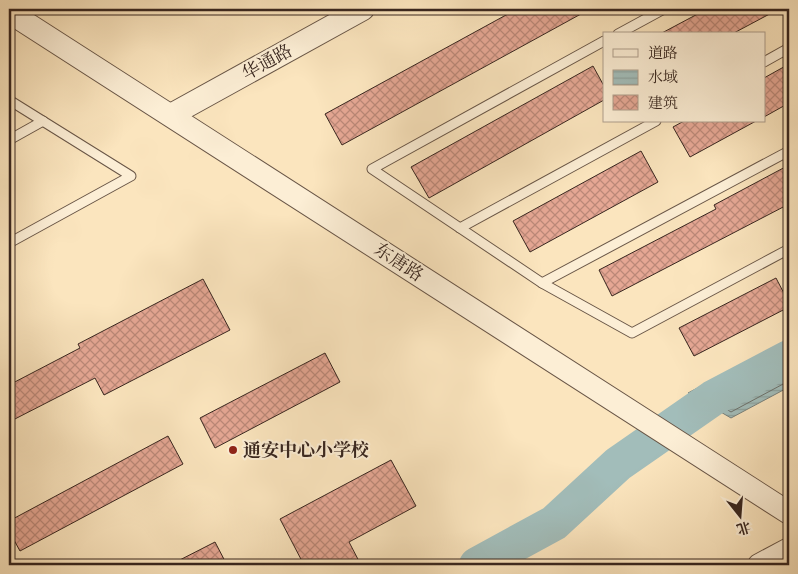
<svg xmlns="http://www.w3.org/2000/svg" width="798" height="574" font-family="Alegreya,'Noto Serif SC',serif">
<style>
.water{fill:url(#water-rules);stroke:#78817c}
.lines{fill:none;stroke-linecap:round;stroke-linejoin:round}
.shore{stroke:#6d726c;stroke-width:1}
.river{stroke:#a2bdba;stroke-width:36}
.building{fill:url(#building-cross-hatch);stroke:#38261f}
.service-casing{stroke:#695647;stroke-width:11}
.tertiary-casing{stroke:#695647;stroke-width:24}
.service{stroke:#fceed5;stroke-width:9}
.tertiary{stroke:#fceed5;stroke-width:22}
.poi-dot{fill:#8f2418;stroke:#fceed5;stroke-width:2}
.labels{text-anchor:middle;dominant-baseline:central;stroke-width:4;stroke-linejoin:round;paint-order:stroke}
.street-label{font-size:18px;fill:#38261f;stroke:#fceed5}
.poi-label{font-size:18px;font-weight:bold;fill:#38261f;stroke:#fceed5;text-anchor:start}
</style>
<defs>
<pattern id="water-rules" width="6" height="5" patternUnits="userSpaceOnUse" patternTransform="scale(1.25)"><rect width="6" height="5" fill="#a2bdba"/><path d="M0 2.5h6" fill="none" stroke="#8ca29f"/></pattern>
<pattern id="building-cross-hatch" width="8" height="8" patternUnits="userSpaceOnUse" patternTransform="scale(1.25)"><rect width="8" height="8" fill="#e5a794"/><path d="M0 0l8 8M0 8l8-8" fill="none" stroke="#bb8878"/></pattern>
</defs>
<rect width="100%" height="100%" fill="#fbe5be"/>
<filter id="stains"><feTurbulence type="fractalNoise" baseFrequency=".004" numOctaves="4"/><feColorMatrix values="0 0 0 0 .2 0 0 0 0 .09 0 0 0 0 .02 0 0 0 .5 -.17"/></filter>
<radialGradient id="worn" r=".72"><stop offset=".6" stop-color="#630" stop-opacity="0"/><stop offset="1" stop-color="#630" stop-opacity=".3"/></radialGradient>
<!-- water -->
<path class="water" d="M789 339V387L731 418 688 393Z"/>
<g class="lines">
<!-- shore -->
<g class="shore">
<path d="M789 344 702 391 701 393 731 412 785 383H789"/>
<path d="M789 351 715 391 714 394 731 405 783 378 789 377"/>
<path d="M789 360 759 376 758 379 761 381 780 371 789 369"/>
</g>
<!-- river -->
<path class="river" d="M477 565 554 523 618 464 713 398 789 358"/>
</g>
<!-- building -->
<g class="building">
<path d="M517 9H590L342 145 325 114Z"/>
<path d="M707 9H779L732 34H660Z"/>
<path d="M789 64V103L764 117V78Z"/>
<path d="M593 66 604 86V100L429 198 411 167Z"/>
<path d="M684 121H756L690 157 673 127Z"/>
<path d="M641 151 658 182 530 252 513 221Z"/>
<path d="M789 165V204L612 296 599 270 716 209 714 205Z"/>
<path d="M776 278 789 303V307L694 356 679 328Z"/>
<path d="M203 279 230 330 104 395 95 378 9 422V385L80 348 78 344Z"/>
<path d="M325 353 340 382 215 448 200 418Z"/>
<path d="M168 436 183 464 20 551 9 531V521Z"/>
<path d="M391 460 416 506 349 542 361 565H304L280 519Z"/>
<path d="M215 542 227 565H170Z"/>
</g>
<g class="lines">
<!-- service casing -->
<g class="service-casing">
<g id="service">
<path d="M618 34 664 9"/>
<path d="M604 41 372 169 542 283 632 333 789 249"/>
<path d="M764 62 789 48"/>
<path d="M9 100 131 176 9 243"/>
<path d="M9 140 43 121"/>
<path d="M460 228 656 121"/>
<path d="M542 283 789 151"/>
</g>
</g>
<!-- tertiary casing -->
<g class="tertiary-casing">
<g id="tertiary">
<path d="M9 12 789 513"/>
<path d="M171 115 363 9"/>
<path d="M759 565 789 549"/>
</g>
</g>
<!-- service -->
<use href="#service" class="service"/>
<!-- tertiary -->
<use href="#tertiary" class="tertiary"/>
</g>
<!-- markers -->
<circle class="poi-dot" cx="233" cy="450" r="5"/>
<g class="labels">
<!-- street labels -->
<g class="street-label">
<text transform="translate(267 62) rotate(-29)">华通路</text>
<text transform="translate(399 262) rotate(33)">东唐路</text>
</g>
<!-- poi labels -->
<g class="poi-label">
<text x="243" y="450">通安中心小学校</text>
</g>
</g>
<!-- margin -->
<rect width="798" height="574" fill="none" stroke="#fbe5be" stroke-width="30"/>
<rect x="10" y="10" width="778" height="554" fill="none" stroke="#38261f" stroke-width="2.5"/>
<rect x="15" y="15" width="768" height="544" fill="none" stroke="#38261f"/>
<!-- legend -->
<rect x="603" y="32" width="162" height="90" fill="#fceed5" stroke="#ae9e8c"/>
<rect x="613" y="49" width="25" height="8" fill="#fceed5" stroke="#ae9e8c"/>
<text x="648" y="58" font-size="15" fill="#38261f">道路</text>
<rect x="613" y="70" width="25" height="15" fill="url(#water-rules)" stroke="#ae9e8c"/>
<text x="648" y="82" font-size="15" fill="#38261f">水域</text>
<rect x="613" y="95" width="25" height="15" fill="url(#building-cross-hatch)" stroke="#ae9e8c"/>
<text x="648" y="108" font-size="15" fill="#38261f">建筑</text>
<!-- north arrow -->
<g transform="translate(740 516) rotate(163)" stroke="#fceed5" stroke-width="4" paint-order="stroke">
<path d="M0-4L9 19L0 12L-9 19Z" fill="#38261f"/>
<text y="-8" font-size="14" font-weight="bold" text-anchor="middle" fill="#38261f">北</text>
</g>
<rect width="100%" height="100%" filter="url(#stains)"/>
<rect width="100%" height="100%" fill="url(#worn)"/>
</svg>
